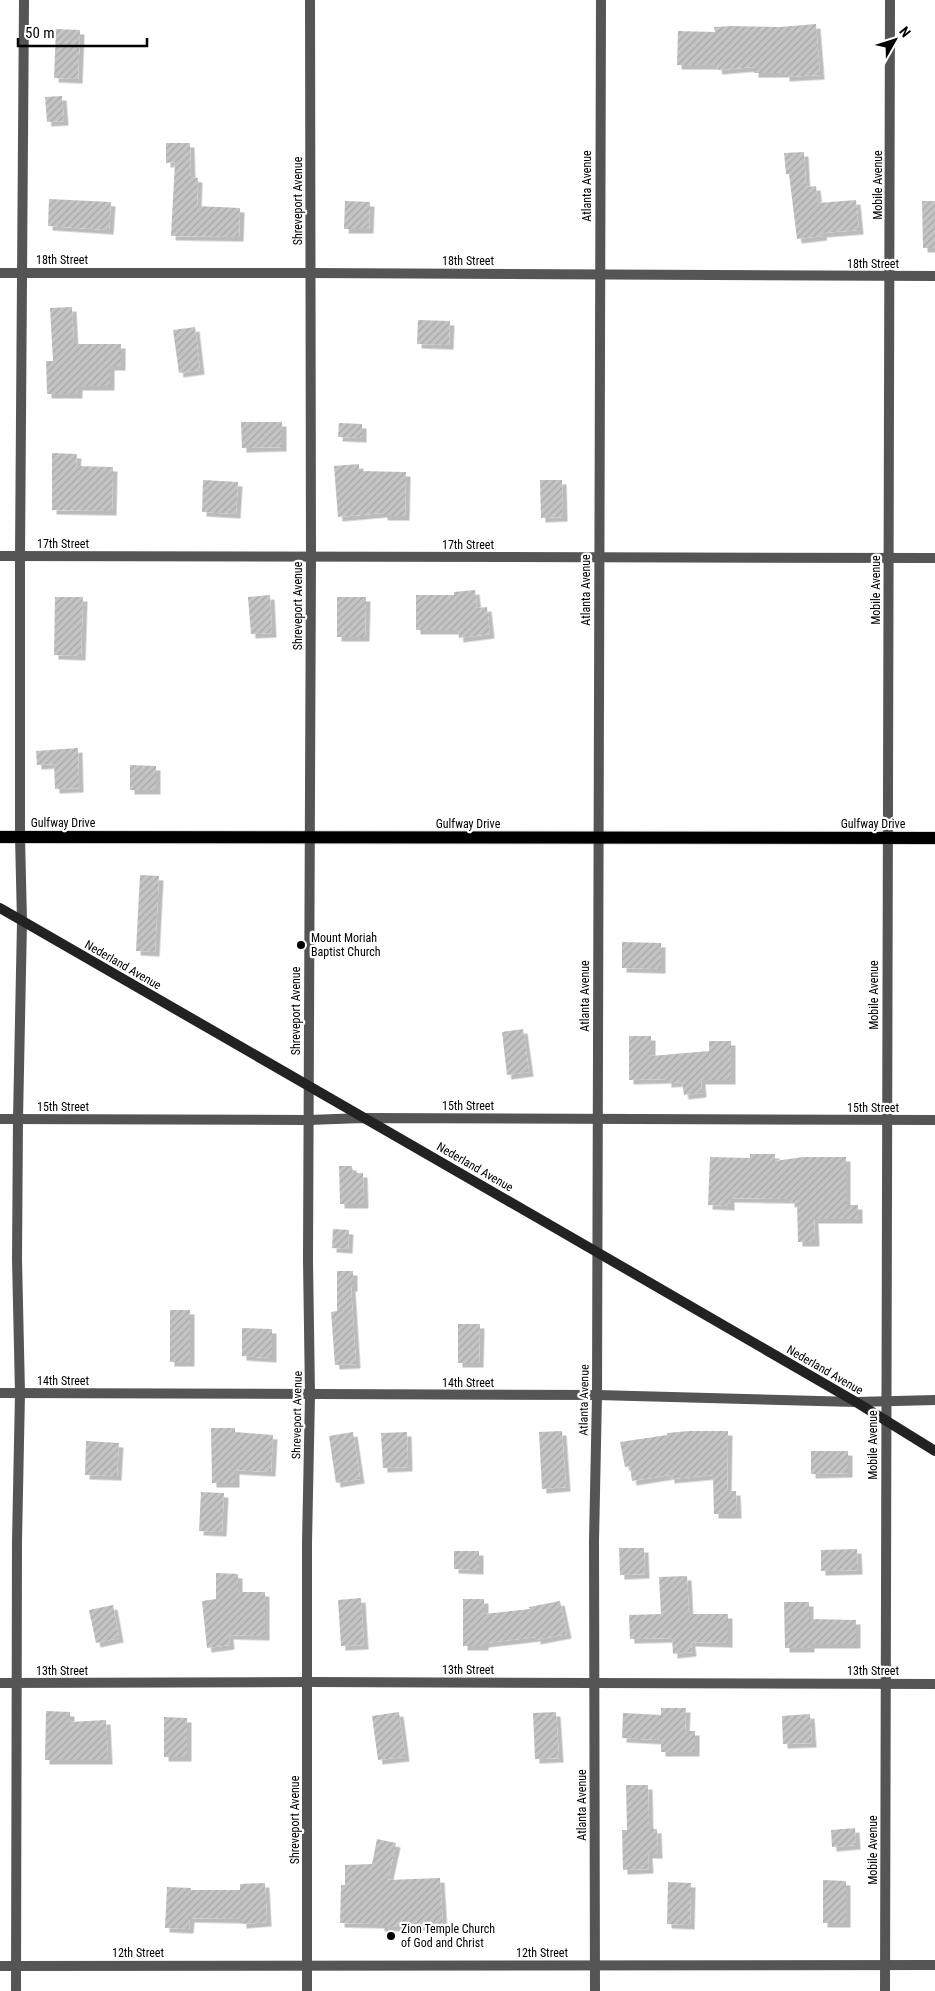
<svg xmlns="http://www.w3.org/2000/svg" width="935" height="1991" font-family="'Roboto Condensed',sans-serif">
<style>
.building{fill:url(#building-hatch);filter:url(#shadow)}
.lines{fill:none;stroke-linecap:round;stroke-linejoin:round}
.primary-casing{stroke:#dbdbdb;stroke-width:14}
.street{stroke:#555;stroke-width:10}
.secondary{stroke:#222;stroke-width:10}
.primary{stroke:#000;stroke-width:12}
.poi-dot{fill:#000;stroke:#fff;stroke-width:2}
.labels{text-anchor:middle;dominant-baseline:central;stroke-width:4.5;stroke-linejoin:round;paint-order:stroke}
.street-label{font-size:12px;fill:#000;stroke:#fff}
.poi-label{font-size:12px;fill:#000;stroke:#fff;text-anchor:start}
</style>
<defs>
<pattern id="building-hatch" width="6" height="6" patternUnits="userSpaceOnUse" patternTransform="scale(1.25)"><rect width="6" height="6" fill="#c4c4c4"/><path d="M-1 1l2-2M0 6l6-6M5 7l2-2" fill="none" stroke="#a7a7a7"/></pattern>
<filter id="shadow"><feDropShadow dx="4.5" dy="4.5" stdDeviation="0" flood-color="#0004"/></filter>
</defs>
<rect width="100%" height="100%" fill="#fff"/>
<!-- building -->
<g class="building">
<path d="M816 24 820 75 785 77V73H754V67L718 70 717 65H677L678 31 715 32 714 27 732 26 780 27Z"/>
<path d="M56 29 80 30 78 79 54 78Z"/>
<path d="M62 96 64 121 47 122 45 97Z"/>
<path d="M166 143H190L191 177 198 178 197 206 240 208 239 237 171 236 175 162 166 163Z"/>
<path d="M804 152 806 187 816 186 818 203 856 200 859 230 822 233 823 236 797 239 789 174H786L784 153Z"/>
<path d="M49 199 111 202 109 230 48 226Z"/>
<path d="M345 201 370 202 369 229H344Z"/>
<path d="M922 201H935V248H923Z"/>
<path d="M72 307 74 344H121V366H110V386H78V394H47L46 361H53L50 308Z"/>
<path d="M418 320 450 321 449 345 417 344Z"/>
<path d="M195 327 200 370 179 373 173 330Z"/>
<path d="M241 422H282V447L242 448Z"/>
<path d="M339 423 362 424V438L338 437Z"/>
<path d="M52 453 77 454 76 466 113 467 112 511 52 510Z"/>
<path d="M359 464V471L406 472 405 516H383V513L338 517 334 466Z"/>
<path d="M203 480 238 482 236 514 202 512Z"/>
<path d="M540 480H562L563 517 541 518Z"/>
<path d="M475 590 477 608 487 607 490 634 459 638 458 630H416V595H454V592Z"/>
<path d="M270 595 272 633 251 634 248 597Z"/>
<path d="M55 597H83L81 656 54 655Z"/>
<path d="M337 597H366L365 637H337Z"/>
<path d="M78 748 79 788 55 789 54 764 37 765 36 751Z"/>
<path d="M130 765 156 766V790H130Z"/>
<path d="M140 875 159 876 155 952 136 951Z"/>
<path d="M622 942 661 943V969L622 968Z"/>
<path d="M523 1029 529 1072 507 1075 502 1032Z"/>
<path d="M629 1036H651V1056L709 1051V1041H731V1080H701L702 1093 684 1095 682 1082 667 1083V1079L629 1080Z"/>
<path d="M750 1154H775V1161L803 1157H846V1205H858V1219H814L815 1242H798L797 1202 790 1203V1199L730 1198V1206L708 1205 710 1157 750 1158Z"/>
<path d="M339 1166H352L353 1173H363L364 1204H340Z"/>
<path d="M333 1229 349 1230 348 1249 332 1248Z"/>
<path d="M337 1271H353V1287H351L356 1364 335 1365 331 1312 337 1311Z"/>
<rect x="170" y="1310" width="20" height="52"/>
<path d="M458 1324H480L479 1363H458Z"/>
<path d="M242 1328 272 1329V1358L242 1356Z"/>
<path d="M211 1428H235V1432L273 1435 271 1472 235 1470V1483H212Z"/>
<path d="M562 1431 566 1487 542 1489 539 1432Z"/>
<path d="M689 1431H728L727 1491H736L737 1514H714L713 1475 670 1479V1475L632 1481 630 1466 625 1467 620 1442 667 1435V1433Z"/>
<path d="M353 1432 360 1479 336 1483 329 1436Z"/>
<path d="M407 1432 408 1467 383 1468 381 1433Z"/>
<path d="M86 1441 119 1443 117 1476 85 1475Z"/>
<path d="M811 1451H848V1473L811 1474Z"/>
<path d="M201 1492 224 1493 222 1532 199 1531Z"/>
<path d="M619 1548H644L645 1574 620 1575Z"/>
<path d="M857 1549 858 1570 821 1571V1550Z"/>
<path d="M454 1551H479V1570L454 1569Z"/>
<path d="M216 1573 238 1574V1592H265V1636L229 1635 230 1645 207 1648 202 1601 216 1599Z"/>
<path d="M687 1576 689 1614H728V1643L691 1642 692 1652 673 1654 672 1638 630 1639 629 1615 661 1614 659 1577Z"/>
<path d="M361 1598 364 1645 341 1646 338 1600Z"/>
<path d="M463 1599H484V1614L530 1609 529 1607 560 1601 567 1634 536 1640V1637L484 1643V1646H463Z"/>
<path d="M784 1602H809V1619L856 1620V1644H810V1648H785Z"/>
<path d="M113 1605 119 1638 96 1643 89 1610Z"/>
<path d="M661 1708H686L685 1731H695V1752H661V1740L622 1738 623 1713 661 1715Z"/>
<path d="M46 1711 70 1712V1722L106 1720 108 1760H45Z"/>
<path d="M399 1712 405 1757 378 1760 372 1716Z"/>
<path d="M556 1712 559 1758 535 1759 533 1713Z"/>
<path d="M810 1714 812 1743 783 1744 782 1716Z"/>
<path d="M164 1717 187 1718V1757H164Z"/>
<path d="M626 1785H648L649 1829H657L658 1854H648L649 1869 623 1870 622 1830H627Z"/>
<path d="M855 1828 856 1845 832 1847 831 1830Z"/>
<path d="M377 1839 396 1843 388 1880 440 1878 443 1926 380 1927V1924L340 1923 341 1885H345V1865L372 1864Z"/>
<path d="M823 1880 846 1881V1923H823Z"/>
<path d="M668 1882 691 1883 690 1925 667 1924Z"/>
<path d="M265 1883 267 1922 242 1924V1919L190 1918 189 1929 165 1928 167 1887 191 1888V1890H240V1884Z"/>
</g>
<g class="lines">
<!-- primary casing -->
<g class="primary-casing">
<path id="primary" d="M0 837 935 838"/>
</g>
<!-- street -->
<g class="street">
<path d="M0 273H311L935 276"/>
<path d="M0 556 935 558"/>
<path d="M0 1119 308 1120 363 1118 935 1120"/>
<path d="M0 1393 597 1395 856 1402 935 1400"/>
<path d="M0 1683 308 1682 935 1684"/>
<path d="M0 1966 935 1965"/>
<path d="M16 1991 17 1541 20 1393 17 1259 18 1119 22 922 20 837V556L24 0"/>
<path d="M307 1991V1543L310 1395 308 1260 311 557 310 0"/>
<path d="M595 1991 594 1541 597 1395 601 0"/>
<path d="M885 1991 890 0"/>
</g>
<!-- secondary -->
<path class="secondary" d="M0 908 557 1229 856 1402 935 1451"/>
<!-- primary -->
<use href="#primary" class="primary"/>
</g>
<!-- markers -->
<g class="poi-dot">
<circle cx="301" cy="945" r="5"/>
<circle cx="391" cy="1936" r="5"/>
</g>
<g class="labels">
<!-- street labels -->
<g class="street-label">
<text transform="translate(878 185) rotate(-90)">Mobile Avenue</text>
<text transform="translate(587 186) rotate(-90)">Atlanta Avenue</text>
<text transform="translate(298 201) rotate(-90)">Shreveport Avenue</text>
<text x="62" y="260">18th Street</text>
<text x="468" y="261">18th Street</text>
<text x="873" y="264">18th Street</text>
<text x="63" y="544">17th Street</text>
<text x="468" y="545">17th Street</text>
<text transform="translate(586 590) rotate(-90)">Atlanta Avenue</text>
<text transform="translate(876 590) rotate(-90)">Mobile Avenue</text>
<text transform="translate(298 606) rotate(-90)">Shreveport Avenue</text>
<text x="63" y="823">Gulfway Drive</text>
<text x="468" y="824">Gulfway Drive</text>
<text x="873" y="824">Gulfway Drive</text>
<text transform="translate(123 965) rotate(30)">Nederland Avenue</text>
<text transform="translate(874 995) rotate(-90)">Mobile Avenue</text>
<text transform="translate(585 996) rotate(-90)">Atlanta Avenue</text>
<text transform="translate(296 1011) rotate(-90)">Shreveport Avenue</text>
<text x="468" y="1106">15th Street</text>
<text x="63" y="1107">15th Street</text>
<text x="873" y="1108">15th Street</text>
<text transform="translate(475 1167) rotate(30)">Nederland Avenue</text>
<text transform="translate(825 1370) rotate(30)">Nederland Avenue</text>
<text x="63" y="1381">14th Street</text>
<text x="468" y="1383">14th Street</text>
<text transform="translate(584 1400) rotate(-89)">Atlanta Avenue</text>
<text transform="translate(297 1415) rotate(-89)">Shreveport Avenue</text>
<text transform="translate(873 1445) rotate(-90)">Mobile Avenue</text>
<text x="468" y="1670">13th Street</text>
<text x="62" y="1671">13th Street</text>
<text x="873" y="1671">13th Street</text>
<text transform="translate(582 1805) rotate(-90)">Atlanta Avenue</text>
<text transform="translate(295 1820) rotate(-90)">Shreveport Avenue</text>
<text transform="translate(873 1850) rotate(-90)">Mobile Avenue</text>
<text x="138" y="1953">12th Street</text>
<text x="542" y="1953">12th Street</text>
</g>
<!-- poi labels -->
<g class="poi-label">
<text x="311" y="938">Mount Moriah<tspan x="311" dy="14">Baptist Church</tspan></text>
<text x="401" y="1929">Zion Temple Church<tspan x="401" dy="14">of God and Christ</tspan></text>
</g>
</g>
<!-- north arrow -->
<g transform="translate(895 40) rotate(51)" stroke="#ffffff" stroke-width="4" paint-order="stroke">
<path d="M0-4L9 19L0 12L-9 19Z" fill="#000000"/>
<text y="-8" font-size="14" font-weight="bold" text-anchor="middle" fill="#000000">N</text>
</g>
<!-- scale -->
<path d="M18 38v8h129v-8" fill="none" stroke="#000000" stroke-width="2.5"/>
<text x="25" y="38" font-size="15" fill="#000000" stroke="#ffffff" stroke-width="4" paint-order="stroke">50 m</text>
</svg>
